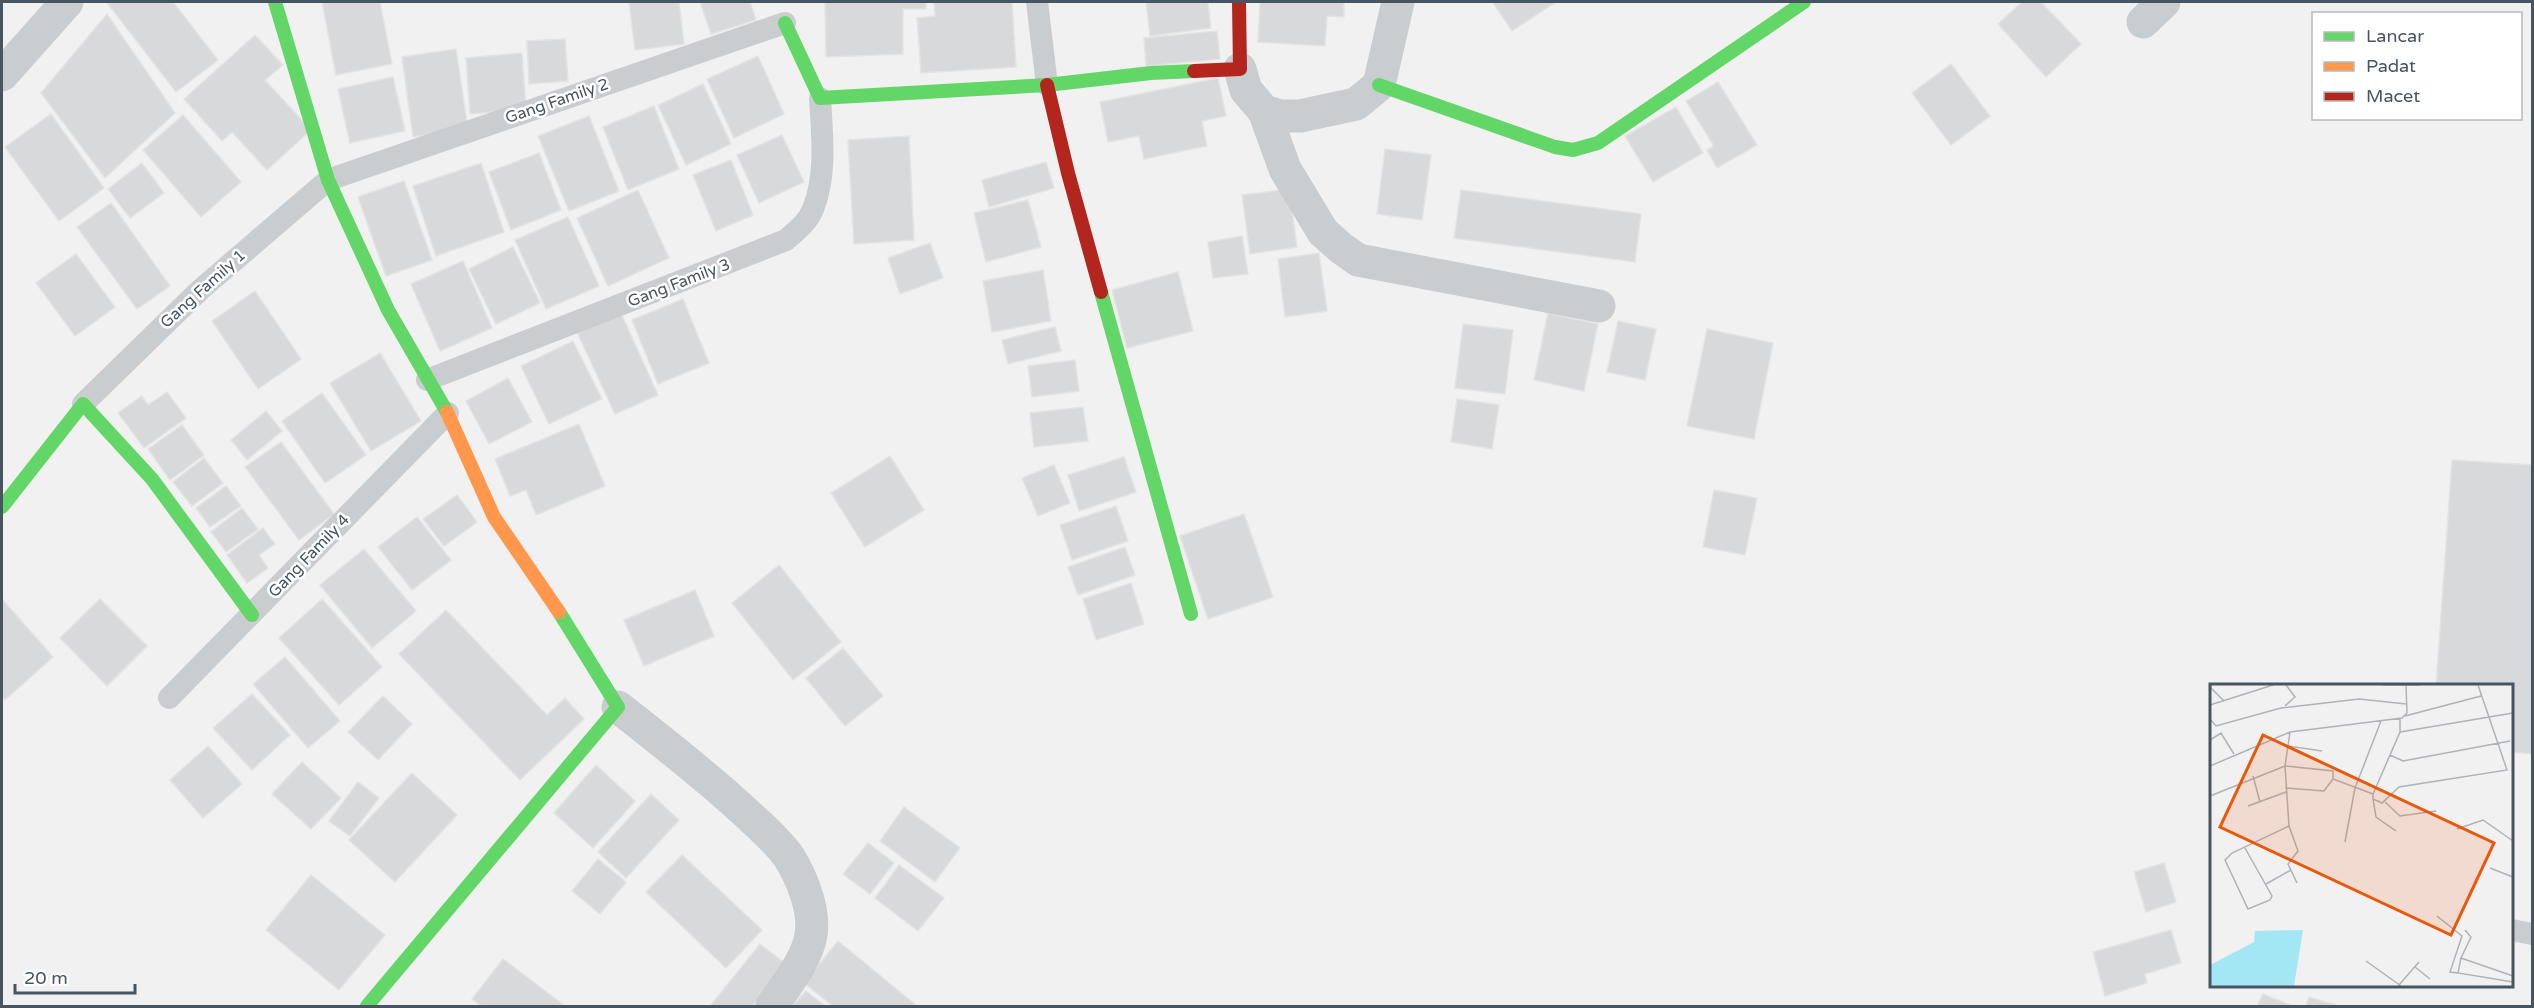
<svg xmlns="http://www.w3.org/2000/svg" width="2534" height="1008" font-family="'Varela Round',sans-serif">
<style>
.building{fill:#d8d9da;stroke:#e3e3e4;stroke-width:1.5}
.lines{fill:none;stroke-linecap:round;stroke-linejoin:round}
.lane{stroke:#cacdd0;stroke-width:22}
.street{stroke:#cacdd0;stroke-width:33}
.fast{stroke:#63d668;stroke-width:14}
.slow{stroke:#ff974d;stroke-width:14}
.jam{stroke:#b3261e;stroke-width:14}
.labels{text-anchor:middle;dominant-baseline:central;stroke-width:5;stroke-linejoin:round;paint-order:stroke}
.street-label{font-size:16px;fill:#465560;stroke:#fff}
.inset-road{fill:none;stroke:#adb3b7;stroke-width:1.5}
.view{fill:#e8590c;fill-opacity:0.15;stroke:#e8590c;stroke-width:3}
.inset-edge{fill:none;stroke:#465560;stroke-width:3}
</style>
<rect width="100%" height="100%" fill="#f2f1f1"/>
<!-- building -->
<g class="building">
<path d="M112 2H173L218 60 176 92 108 4Z"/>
<path d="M322 2H380L392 64 336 75Z"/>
<path d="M629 2H679L684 44 635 50Z"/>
<path d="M700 2H750L756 20 711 34Z"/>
<path d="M825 2H926V9H903V54L826 57Z"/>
<path d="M934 2H1012L1016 67 921 73 917 18 935 16Z"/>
<path d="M1146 2H1208L1211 28 1150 36Z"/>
<path d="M1260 2H1344V17L1327 16 1325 46 1258 42Z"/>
<path d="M1496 2H1556L1512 31 1493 3Z"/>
<path d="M2022 2H2041L2081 44 2046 77 1998 24Z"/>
<path d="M107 14 175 113 105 178 41 93Z"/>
<path d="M1217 31 1220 59 1146 66 1144 38Z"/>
<path d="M255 35 283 65 265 80 311 130 267 170 232 132 222 141 184 99Z"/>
<path d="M565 39 568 81 529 84 527 41Z"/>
<path d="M456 49 468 129 413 137 402 57Z"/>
<path d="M522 53 526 109 470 114 466 58Z"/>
<path d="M758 56 784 114 734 138 707 79Z"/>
<path d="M1951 64 1990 116 1951 145 1912 93Z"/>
<path d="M393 77 405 131 350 143 338 89Z"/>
<path d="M1218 78 1226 116 1202 121 1207 146 1144 159 1139 136 1108 142 1100 102Z"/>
<path d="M1718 82 1757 145 1717 168 1707 150 1714 146 1686 101Z"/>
<path d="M703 84 731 144 686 165 658 105Z"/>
<path d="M654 106 679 169 628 190 603 127Z"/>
<path d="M1676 107 1703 153 1653 182 1625 136Z"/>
<path d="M51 114 104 188 59 221 5 147Z"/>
<path d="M183 115 241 182 201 217 143 150Z"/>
<path d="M589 116 619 191 569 211 538 136Z"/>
<path d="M782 135 804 182 759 203 737 155Z"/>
<path d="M909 136 914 240 854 244 848 140Z"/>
<path d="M1385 149 1431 155 1422 220 1377 214Z"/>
<path d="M539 153 561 210 511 230 489 172Z"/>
<path d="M731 160 753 215 716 231 693 175Z"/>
<path d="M1046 162 1054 188 989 207 982 180Z"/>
<path d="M142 163 164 193 130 218 108 189Z"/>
<path d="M481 163 504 232 436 256 413 186Z"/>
<path d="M404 181 432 260 386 276 358 197Z"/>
<path d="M1289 189 1297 247 1250 254 1242 195Z"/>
<path d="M638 190 669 258 608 286 577 218Z"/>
<path d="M1461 190 1641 214 1635 262 1454 238Z"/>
<path d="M1028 200 1041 247 986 262 974 213Z"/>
<path d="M111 203 170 286 137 309 77 227Z"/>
<path d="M568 217 599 286 546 309 515 240Z"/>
<path d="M1242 236 1248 274 1213 278 1208 242Z"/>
<path d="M930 243 943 278 900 294 888 258Z"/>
<path d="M513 247 540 303 496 324 469 269Z"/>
<path d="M1319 253 1327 311 1285 317 1278 259Z"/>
<path d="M76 254 115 307 75 336 36 283Z"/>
<path d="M463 261 492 328 440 351 411 284Z"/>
<path d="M1043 270 1051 321 992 332 983 281Z"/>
<path d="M1178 272 1193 331 1127 348 1112 290Z"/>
<path d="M255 291 301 359 258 389 212 321Z"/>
<path d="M683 299 709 363 658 384 632 320Z"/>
<path d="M620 311 658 395 615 414 576 330Z"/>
<path d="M1548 313 1598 324 1584 391 1534 380Z"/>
<path d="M1618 321 1656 329 1645 380 1607 372Z"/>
<path d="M1463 324 1513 330 1505 394 1455 388Z"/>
<path d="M1055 327 1061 351 1008 364 1002 340Z"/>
<path d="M1707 329 1773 343 1754 439 1687 426Z"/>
<path d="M573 341 602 399 549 424 521 366Z"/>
<path d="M380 353 421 421 371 451 330 383Z"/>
<path d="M1075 360 1079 391 1032 397 1028 366Z"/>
<path d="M508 378 532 422 489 444 466 401Z"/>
<path d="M167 392 186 418 144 448 118 413 142 396 148 405Z"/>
<path d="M322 393 366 455 325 483 282 421Z"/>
<path d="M1457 399 1499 405 1492 449 1451 442Z"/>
<path d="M1083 407 1088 441 1034 447 1030 413Z"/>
<path d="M266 411 282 431 247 460 231 440Z"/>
<path d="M579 424 605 486 536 515 526 490 510 496 495 459Z"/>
<path d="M182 425 204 455 170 480 148 449Z"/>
<path d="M281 442 334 514 299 540 245 467Z"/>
<path d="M890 456 924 510 865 547 831 493Z"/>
<path d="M1124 457 1136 492 1079 511 1068 475Z"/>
<path d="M204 458 223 483 192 506 173 482Z"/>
<path d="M2452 460 2532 465V754L2512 752V686H2436Z"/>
<path d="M1054 465 1070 503 1038 516 1022 478Z"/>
<path d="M226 486 241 506 210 527 196 508Z"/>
<path d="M1714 490 1757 498 1745 555 1703 547Z"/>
<path d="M457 495 477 522 444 546 423 519Z"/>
<path d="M1116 506 1128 541 1072 560 1060 525Z"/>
<path d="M242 508 258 529 226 552 211 532Z"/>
<path d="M1244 514 1273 597 1208 619 1180 536Z"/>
<path d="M417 517 451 560 412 590 378 547Z"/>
<path d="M263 528 275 544 259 555 268 568 247 583 227 555Z"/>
<path d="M1125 547 1135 575 1078 595 1068 567Z"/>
<path d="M364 549 416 611 372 648 320 585Z"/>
<path d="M779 565 841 642 793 680 732 603Z"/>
<path d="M1131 583 1144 624 1096 640 1083 599Z"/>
<path d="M695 590 714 636 644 666 624 620Z"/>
<path d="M2 599 53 657 5 700 2 697Z"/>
<path d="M100 599 147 646 107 686 60 638Z"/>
<path d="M322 599 382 667 339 705 279 638Z"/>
<path d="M446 610 547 715 565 698 584 719 520 780 399 654Z"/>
<path d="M843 648 883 696 845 726 806 678Z"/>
<path d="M285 657 340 721 308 748 253 684Z"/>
<path d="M252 694 290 735 252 770 213 728Z"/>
<path d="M383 696 412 724 378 760 348 732Z"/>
<path d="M208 746 242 784 203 818 170 780Z"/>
<path d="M302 762 341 798 311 829 272 794Z"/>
<path d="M596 765 635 801 593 848 554 813Z"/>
<path d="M412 773 457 815 395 882 349 840Z"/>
<path d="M358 782 379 798 350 836 329 821Z"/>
<path d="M651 794 679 820 626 878 598 852Z"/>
<path d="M904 807 960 848 935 882 880 841Z"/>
<path d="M868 843 894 863 870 894 843 874Z"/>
<path d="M682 855 762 930 726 968 646 892Z"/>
<path d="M598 859 626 882 600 914 572 891Z"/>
<path d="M2164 863 2176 902 2146 912 2134 872Z"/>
<path d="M899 865 944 898 918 931 875 898Z"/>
<path d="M311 875 385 935 339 990 266 930Z"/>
<path d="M2171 930 2181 963 2145 974 2147 983 2105 996 2093 952Z"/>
<path d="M838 941 917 1006H833L804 983Z"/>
<path d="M760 944 786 964 753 1006H710Z"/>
<path d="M503 959 565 1006H482L472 999Z"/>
<path d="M806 991 825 1006H792Z"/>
<path d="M2263 994 2293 1006H2257Z"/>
<path d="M2309 997 2339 1006H2306Z"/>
</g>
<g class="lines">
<!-- lane -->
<g class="lane">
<path d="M1037 2 1047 85"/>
<path d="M427 380 786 240C796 231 808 222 813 209 827 174 822 135 820 98"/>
<path d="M83 404 200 290 328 180 785 23"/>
<path d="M169 698 448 413"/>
<path d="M2512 930 2532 934"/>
</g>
<!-- street -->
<g class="street">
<path d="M2143 22 2164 2"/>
<path d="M1240 69 1246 90 1264 111 1280 116H1300L1356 104 1379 85 1398 2"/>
<path d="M2 75 67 2"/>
<path d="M1264 111 1285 169 1323 232 1341 248 1358 260 1599 306"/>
<path d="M618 707C661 741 704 774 744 811 760 826 777 840 789 857 802 878 815 910 811 935 807 960 786 985 772 1006"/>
</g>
<!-- fast -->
<g class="fast">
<path d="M275 2 328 180 388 310 447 412"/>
<path d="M785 23 820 98 1047 85 1151 73 1194 71"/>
<path d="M1379 85 1555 147 1573 150 1598 143 1804 2"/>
<path d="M1101 292 1191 614"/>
<path d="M2 507 83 404 152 479 252 615"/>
<path d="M367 1006 618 707 559 612"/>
</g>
<!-- slow -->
<path class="slow" d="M447 412 494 517 559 612"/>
<!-- jam -->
<g class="jam">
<path d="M1194 71 1240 69 1239 2"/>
<path d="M1047 85 1068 173 1101 292"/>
</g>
</g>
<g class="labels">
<!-- street labels -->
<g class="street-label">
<text transform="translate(557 101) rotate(-19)">Gang Family 2</text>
<text transform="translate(679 283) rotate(-21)">Gang Family 3</text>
<text transform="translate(203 289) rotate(-42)">Gang Family 1</text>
<text transform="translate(309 556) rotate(-46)">Gang Family 4</text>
</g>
</g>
<!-- overview -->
<g transform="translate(2210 684)">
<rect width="303" height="303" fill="#f2f1f1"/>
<path d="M93 246 84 302H0V281L44 258 45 247Z" fill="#a4e7f4"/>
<path class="inset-road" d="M173 1H210M0 3 14 17M0 21 63 1M75 22 85 13 76 1M195 32 271 12M0 35 6 42 71 24 149 15 196 20M190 48 303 29M0 56 11 49 24 70M78 62 112 67M180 71 193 77 300 57M0 82 80 48 192 34 197 29 196 1M43 92 50 118M75 104 114 107 123 95M163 110V115L172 119 189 103 297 86 268 1M0 112 75 82 123 87V95L163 110 190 48V34M163 115 166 133 186 147M175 118 190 132 226 127M38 122 76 108M79 142 88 167 78 180 87 199M247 145 273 136 303 157M135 158 145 104 171 37M35 164 62 212 60 216 38 225 15 176 22 169 79 142 75 82 80 48M280 184 303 193M56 200 81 186M227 232 252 252 240 288 248 289M251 274 261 253 255 246M156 277 191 302M205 283 220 295M303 292 251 274 248 289 303 298M188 302 209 278"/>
<path class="view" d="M53 51 284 159 241 251 10 143Z"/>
<rect width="303" height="303" class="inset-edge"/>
</g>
<!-- border -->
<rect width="2534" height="1008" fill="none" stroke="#465560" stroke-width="6"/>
<!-- legend -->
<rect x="2312" y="12" width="210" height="108" fill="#ffffff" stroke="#b5bbbf" stroke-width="1.5"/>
<rect x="2324" y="32" width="30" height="9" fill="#63d668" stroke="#b5bbbf" stroke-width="1.5"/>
<text x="2366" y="42" font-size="18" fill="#465560">Lancar</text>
<rect x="2324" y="62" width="30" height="9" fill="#ff974d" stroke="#b5bbbf" stroke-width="1.5"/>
<text x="2366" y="72" font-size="18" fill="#465560">Padat</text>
<rect x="2324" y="92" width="30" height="9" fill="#b3261e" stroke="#b5bbbf" stroke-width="1.5"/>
<text x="2366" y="102" font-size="18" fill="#465560">Macet</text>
<!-- scale -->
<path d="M15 984v9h120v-9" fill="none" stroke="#465560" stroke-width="3"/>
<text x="24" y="984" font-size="18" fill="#465560" stroke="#ffffff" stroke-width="4.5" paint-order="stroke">20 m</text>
</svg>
